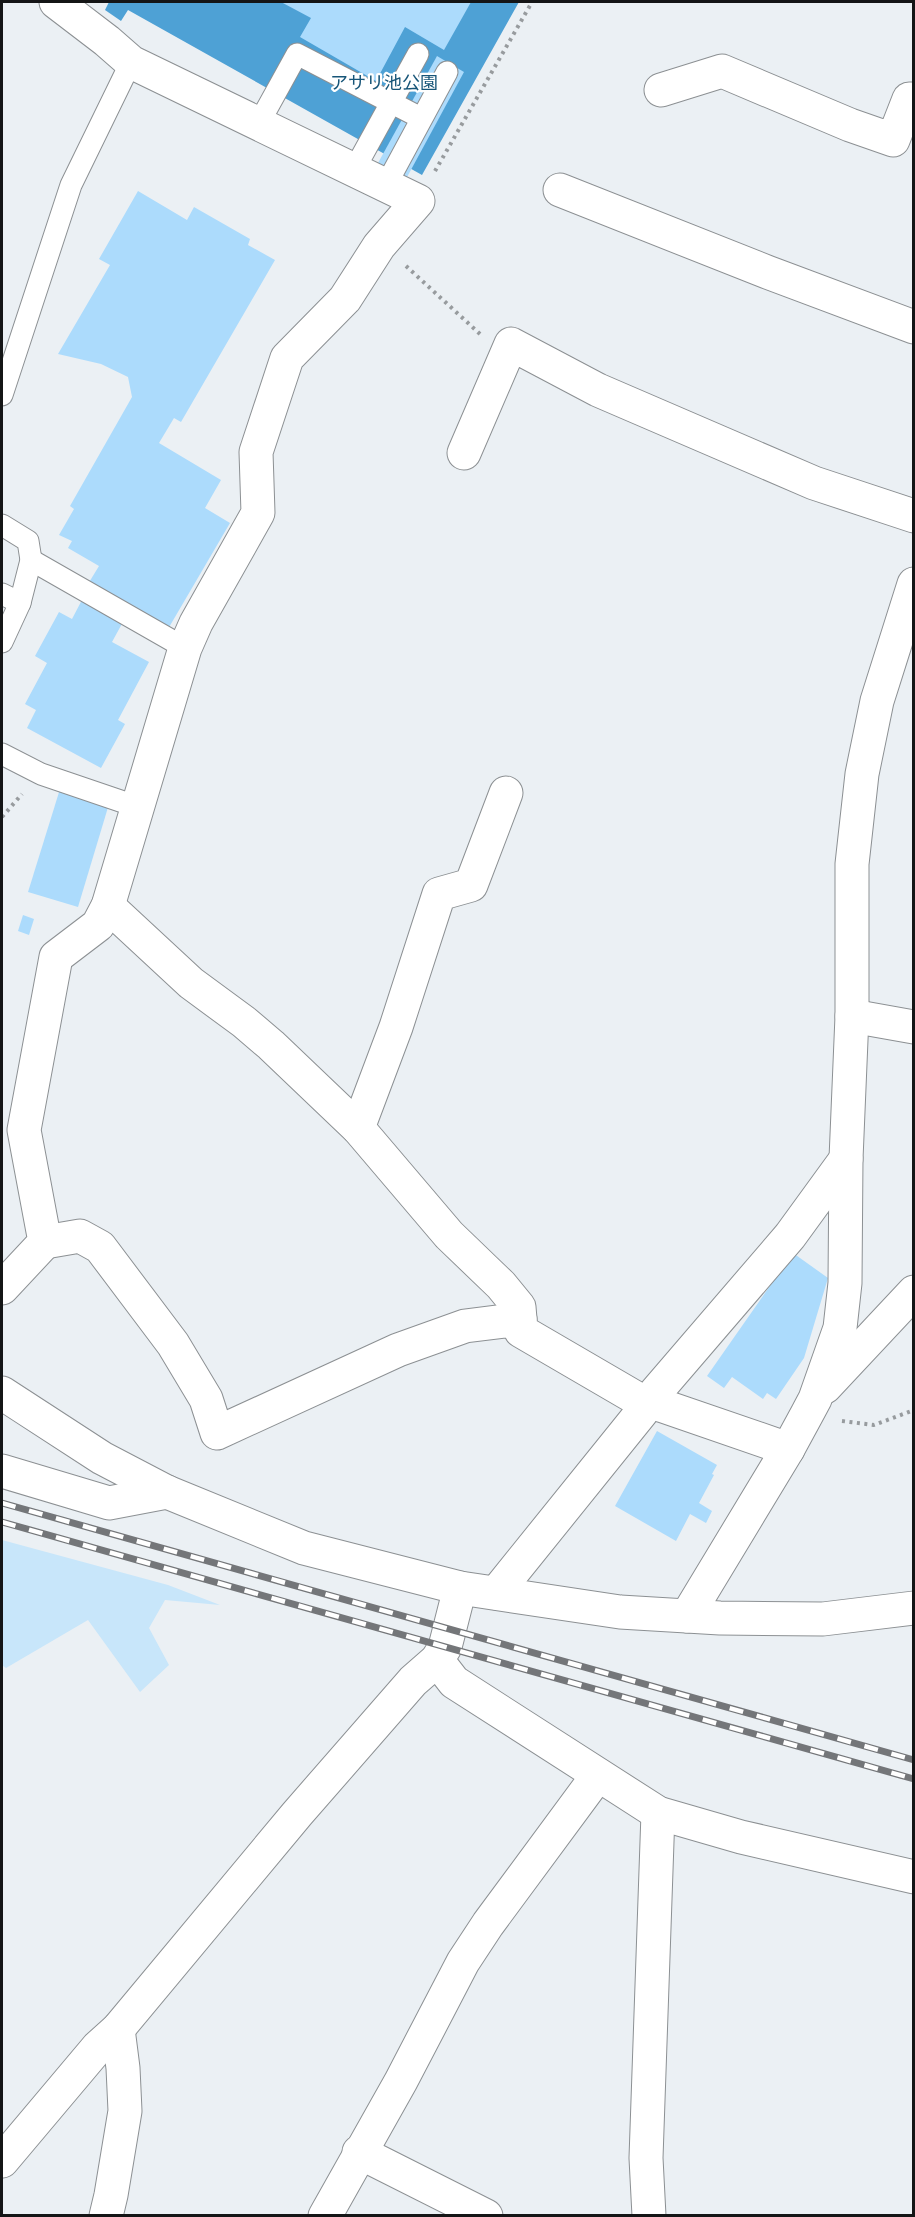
<svg xmlns="http://www.w3.org/2000/svg" width="915" height="2217" font-family="Quicksand,'Noto Sans JP',sans-serif">
<style>
.green{fill:#c8e6fa}
.water{fill:#4ea1d5}
.building{fill:#acdbfc}
.lines{fill:none;stroke-linecap:round;stroke-linejoin:round}
.service-casing{stroke:#8c9093;stroke-width:23}
.minor-casing{stroke:#8c9093;stroke-width:35}
.tertiary-casing{stroke:#8c9093;stroke-width:35}
.path{stroke:#979b9e;stroke-width:4;stroke-dasharray:3 4.5;stroke-linecap:butt}
.service{stroke:#fff;stroke-width:21}
.minor{stroke:#fff;stroke-width:33}
.tertiary{stroke:#fff;stroke-width:33}
.rail-casing{stroke:#747679;stroke-width:7}
.rail{stroke:#fff;stroke-width:4.5;stroke-dasharray:14;stroke-linecap:butt}
.labels{text-anchor:middle;dominant-baseline:central;stroke-width:4.5;stroke-linejoin:round;paint-order:stroke}
.park-label{font-size:18px;fill:#175578;stroke:#fff}
</style>
<rect width="100%" height="100%" fill="#ebf0f4"/>
<!-- green -->
<path class="green" d="M2 1540 168 1585 220 1605 165 1600 149 1628 169 1665 140 1692 88 1620 6 1668 2 1665Z"/>
<!-- water -->
<path class="water" d="M109 2H519L422 175 128 10 121 21 105 10Z"/>
<!-- building -->
<g class="building">
<path d="M281 2H471L444 50 405 27 376 81 300 37 311 18Z"/>
<path d="M437 56 464 72 406 179 378 163Z"/>
<path d="M138 191 187 220 194 207 250 239 248 245 275 260 181 422 174 418 159 443 221 480 205 508 230 523 168 629 88 584 99 566 68 548 72 541 59 535 74 509 70 506 132 397 128 377 101 364 58 354 110 265 99 259Z"/>
<path d="M83 598 124 620 112 642 149 662 118 720 125 724 101 768 27 728 36 710 25 704 47 663 35 656 59 612 72 619Z"/>
<path d="M60 789 109 804 78 907 28 892Z"/>
<path d="M23 915 34 919 29 935 18 931Z"/>
<path d="M793 1253 828 1278 804 1358 776 1399 767 1393 763 1399 732 1377 724 1388 707 1376Z"/>
<path d="M657 1431 717 1465 712 1474 714 1475 699 1503 712 1511 706 1523 690 1514 676 1541 615 1506Z"/>
</g>
<g class="lines">
<!-- service casing -->
<g class="service-casing">
<g id="service">
<path d="M259 123 297 54 421 118"/>
<path d="M354 170 418 54"/>
<path d="M386 185 447 72"/>
<path d="M2 395 71 185 131 62"/>
<path d="M2 525 28 541 31 560 20 603"/>
<path d="M31 560 185 648"/>
<path d="M2 594 20 603 2 642"/>
<path d="M2 754 41 774 138 807"/>
</g>
</g>
<!-- minor casing -->
<g class="minor-casing">
<g id="minor">
<path d="M661 90 722 71 850 125 893 140 909 99H914"/>
<path d="M560 190 767 272 914 327"/>
<path d="M464 453 511 344 598 390 814 483 914 516"/>
<path d="M108 906 191 983 244 1022 271 1045 358 1128 449 1235 501 1285 519 1307 520 1319"/>
<path d="M852 1016 914 1027"/>
<path d="M358 1128 396 1027 439 894 471 885 506 793"/>
<path d="M45 1242 80 1236 100 1247 173 1344 206 1399 217 1433 398 1350 465 1326 520 1319 521 1331 636 1398 663 1406 788 1449"/>
<path d="M2 1288 45 1242 24 1130 56 957 98 925 108 906 185 648 196 623 258 513 256 452 287 358 345 299 379 246 418 201 131 62 107 41 56 2"/>
<path d="M825 1387 914 1292"/>
<path d="M2 1471 109 1503 167 1492"/>
<path d="M496 1593 641 1413 656 1392 790 1236 846 1159"/>
<path d="M687 1616 788 1449 807 1414 815 1399 840 1328 845 1283 846 1159 852 1016V864L862 774 877 701 914 584"/>
<path d="M437 1660 454 1682 658 1813 741 1837 914 1877"/>
<path d="M359 2152 486 2216"/>
<path d="M2 2161 98 2047 118 2029 297 1814 413 1681 437 1660 445 1647 460 1588"/>
<path d="M106 2216 111 2195 125 2111 123 2068 118 2029"/>
<path d="M325 2216 401 2081 463 1962 488 1924 598 1775"/>
<path d="M649 2216 646 2158 658 1813"/>
</g>
</g>
<!-- tertiary casing -->
<g class="tertiary-casing">
<path id="tertiary" d="M2 1393 102 1458 167 1492 304 1548 460 1588 620 1612 720 1618 823 1619 914 1608"/>
</g>
<!-- path -->
<g class="path">
<path d="M435 171 532 2"/>
<path d="M406 266 480 334"/>
<path d="M2 817 22 794"/>
<path d="M842 1421 874 1425 914 1410"/>
</g>
<!-- service -->
<use href="#service" class="service"/>
<!-- minor -->
<use href="#minor" class="minor"/>
<!-- tertiary -->
<use href="#tertiary" class="tertiary"/>
<!-- rail casing -->
<g class="rail-casing">
<g id="rail">
<path d="M2 1503 914 1760"/>
<path d="M2 1522 914 1779"/>
</g>
</g>
<!-- rail -->
<use href="#rail" class="rail"/>
</g>
<g class="labels">
<!-- park labels -->
<g class="park-label">
<text x="384" y="82">アサリ池公園</text>
</g>
</g>
<!-- border -->
<rect width="915" height="2217" fill="none" stroke="#141516" stroke-width="6"/>
</svg>
